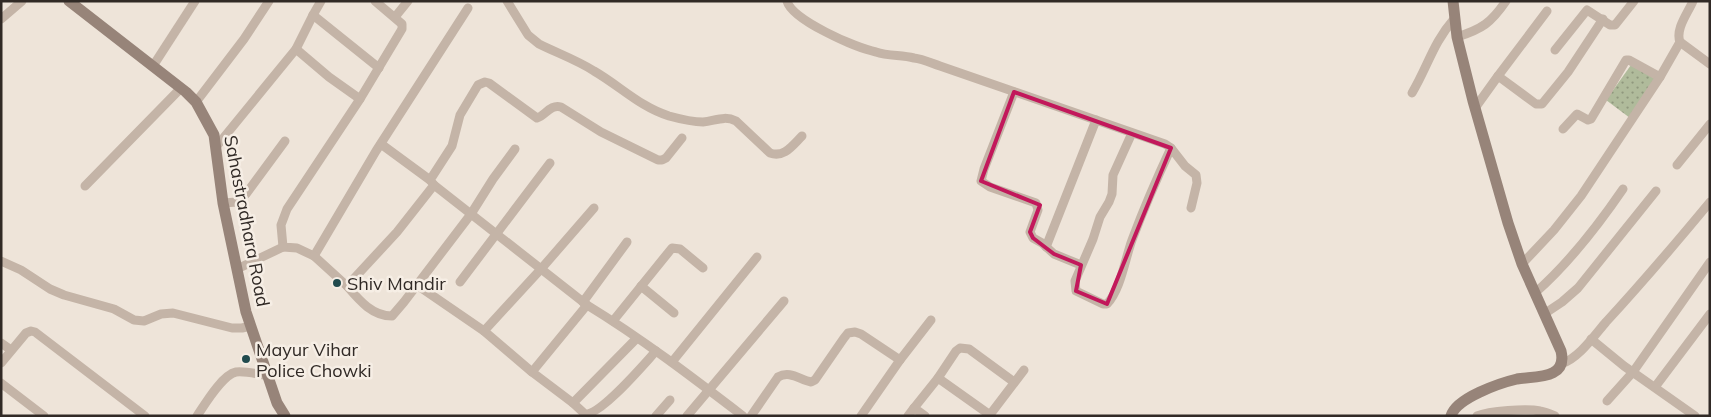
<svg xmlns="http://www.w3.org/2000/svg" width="1711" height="417" font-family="Mulish,sans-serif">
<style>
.grass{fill:url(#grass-dots)}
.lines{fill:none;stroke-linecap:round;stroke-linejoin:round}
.street{stroke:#c4b4a7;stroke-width:9}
.secondary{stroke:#978479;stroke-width:11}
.marked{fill:none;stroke:#c2185b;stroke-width:4;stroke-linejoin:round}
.poi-dot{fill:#214b4e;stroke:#f6eee5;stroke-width:2}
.labels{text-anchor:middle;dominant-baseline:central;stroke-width:5;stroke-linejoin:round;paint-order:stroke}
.street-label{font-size:18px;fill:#312a26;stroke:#f6eee5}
.poi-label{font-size:18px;fill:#312a26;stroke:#f6eee5;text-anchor:start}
</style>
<defs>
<pattern id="grass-dots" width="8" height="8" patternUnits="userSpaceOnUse" patternTransform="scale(1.25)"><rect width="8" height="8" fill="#b0bb9b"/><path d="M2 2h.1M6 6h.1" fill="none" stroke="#90987e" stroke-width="1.8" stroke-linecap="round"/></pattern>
</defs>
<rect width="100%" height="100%" fill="#eee4d9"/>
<!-- grass -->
<path class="grass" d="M1631 65 1657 79 1630 118 1606 100Z"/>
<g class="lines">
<!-- street -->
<g class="street">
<path d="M321 1 313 15 379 68"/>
<path d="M375 1 402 24V29L360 99 287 209 281 225 283 247 297 248 314 256 376 151 468 8"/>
<path d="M507 1 528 35 539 44C557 53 577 60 594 71 620 86 640 107 669 116 680 119 692 122 703 122 715 121 724 115 736 121L770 153C784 158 792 146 802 136"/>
<path d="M787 1C792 20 856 48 876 52 888 56 901 55 914 58 923 59 931 63 940 66L1165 144 1171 148 1185 166 1196 175 1197 183 1191 208"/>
<path d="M1693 1C1688 13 1675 29 1680 42L1710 64"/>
<path d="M395 17 408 1"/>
<path d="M1 19 22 1"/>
<path d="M1457 37C1482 29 1491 23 1506 1"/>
<path d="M296 49 313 15"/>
<path d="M1555 50 1587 10 1610 25H1615L1634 1"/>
<path d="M153 66 195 1"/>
<path d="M1498 76 1547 11"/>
<path d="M1014 92 984 169 981 181 990 187 1036 203 1038 210 1030 232 1033 238 1042 243 1054 254 1081 265"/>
<path d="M1412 93C1428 66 1433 43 1454 19"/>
<path d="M196 102 244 39 269 1"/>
<path d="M1475 108 1498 76 1536 104H1542L1568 72 1603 19"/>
<path d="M1563 129 1577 114 1588 120 1591 119 1626 60H1629L1660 77"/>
<path d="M1132 133 1113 175 1112 194 1109 202 1100 217 1093 239 1075 281 1076 291 1103 304H1107C1121 289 1125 259 1132 240 1144 208 1157 178 1171 148"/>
<path d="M381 144 430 180"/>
<path d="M216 147 296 49 329 77 360 99"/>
<path d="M1677 165 1710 124"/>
<path d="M434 185 587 305C641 338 692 377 743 416"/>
<path d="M85 186 181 88"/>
<path d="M223 203 237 202 246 194 285 141"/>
<path d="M1046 247 1096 120"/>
<path d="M314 256 347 286 397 232 434 185 430 180 452 146 460 115 478 85 485 82 489 83 537 118C546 115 550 104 561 107L601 132 658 160H662L666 158 682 138"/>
<path d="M1 261 21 270 50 289 64 295 114 309 134 320 144 321 161 314 173 313 232 328H242L251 326"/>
<path d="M1522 264 1554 230 1581 196 1660 77 1680 42"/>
<path d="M237 269 283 247"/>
<path d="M460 282 550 163"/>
<path d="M417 285 484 331"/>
<path d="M347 286C359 300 372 316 392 316L404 302 471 214 493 179 515 149"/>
<path d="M641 286 674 313"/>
<path d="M1535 293C1569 263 1597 227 1623 189"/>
<path d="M583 302 627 242"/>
<path d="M1544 314 1562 302 1578 288 1656 191"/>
<path d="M613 321 672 248 680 249 703 268"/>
<path d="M636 339 573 403 585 414C601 415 644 364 656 351"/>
<path d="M1591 339 1624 366 1695 416"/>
<path d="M1 343 11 350"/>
<path d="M900 360 931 320"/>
<path d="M672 362 757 257"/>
<path d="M1 363 26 333 31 331 35 332 145 416"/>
<path d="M1561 364C1579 358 1594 336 1606 322 1642 283 1676 243 1710 202"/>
<path d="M532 372 484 331 541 269 594 208"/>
<path d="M938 378 990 415"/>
<path d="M1 383 44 416"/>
<path d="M1655 387 1710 314"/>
<path d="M1607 401 1633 372 1710 262"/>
<path d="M573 403 532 372 587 305"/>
<path d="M197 416C205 404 222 375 236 372 247 371 258 374 268 376"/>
<path d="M656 416 670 400"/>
<path d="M687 416 784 301"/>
<path d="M751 416 778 377C790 370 800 380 811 382L815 380 844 338 848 333 855 332 861 334 900 360 861 416"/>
<path d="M908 416 914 408"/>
<path d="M925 416 914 408 938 378 956 351 960 348 969 349 1014 382"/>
<path d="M989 416 1024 370"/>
<path d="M1477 416C1489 411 1527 408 1540 411 1545 412 1550 414 1555 416"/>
</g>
<!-- secondary -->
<g class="secondary">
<path d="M69 1 186 92 196 102 214 135 223 203 246 312 277 403 285 416"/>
<path d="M1451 416C1456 398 1500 383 1517 379 1534 376 1568 380 1561 351L1522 264 1508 223 1473 101 1457 37 1453 1"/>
</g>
</g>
<!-- marked area -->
<path class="marked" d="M1014 92 1171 148 1107 304 1076 291 1081 265 1054 254 1033 238 1030 232 1040 205 981 181Z"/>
<!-- markers -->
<g class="poi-dot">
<circle cx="337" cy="283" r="5"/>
<circle cx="246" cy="359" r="5"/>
</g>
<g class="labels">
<!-- street labels -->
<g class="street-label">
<text transform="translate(247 221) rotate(79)">Sahastradhara Road</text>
</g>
<!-- poi labels -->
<g class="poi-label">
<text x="347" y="283">Shiv Mandir</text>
<text x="256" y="349">Mayur Vihar<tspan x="256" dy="21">Police Chowki</tspan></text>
</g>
</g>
<!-- border -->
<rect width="1711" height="417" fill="none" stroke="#312a26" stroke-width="5"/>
</svg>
